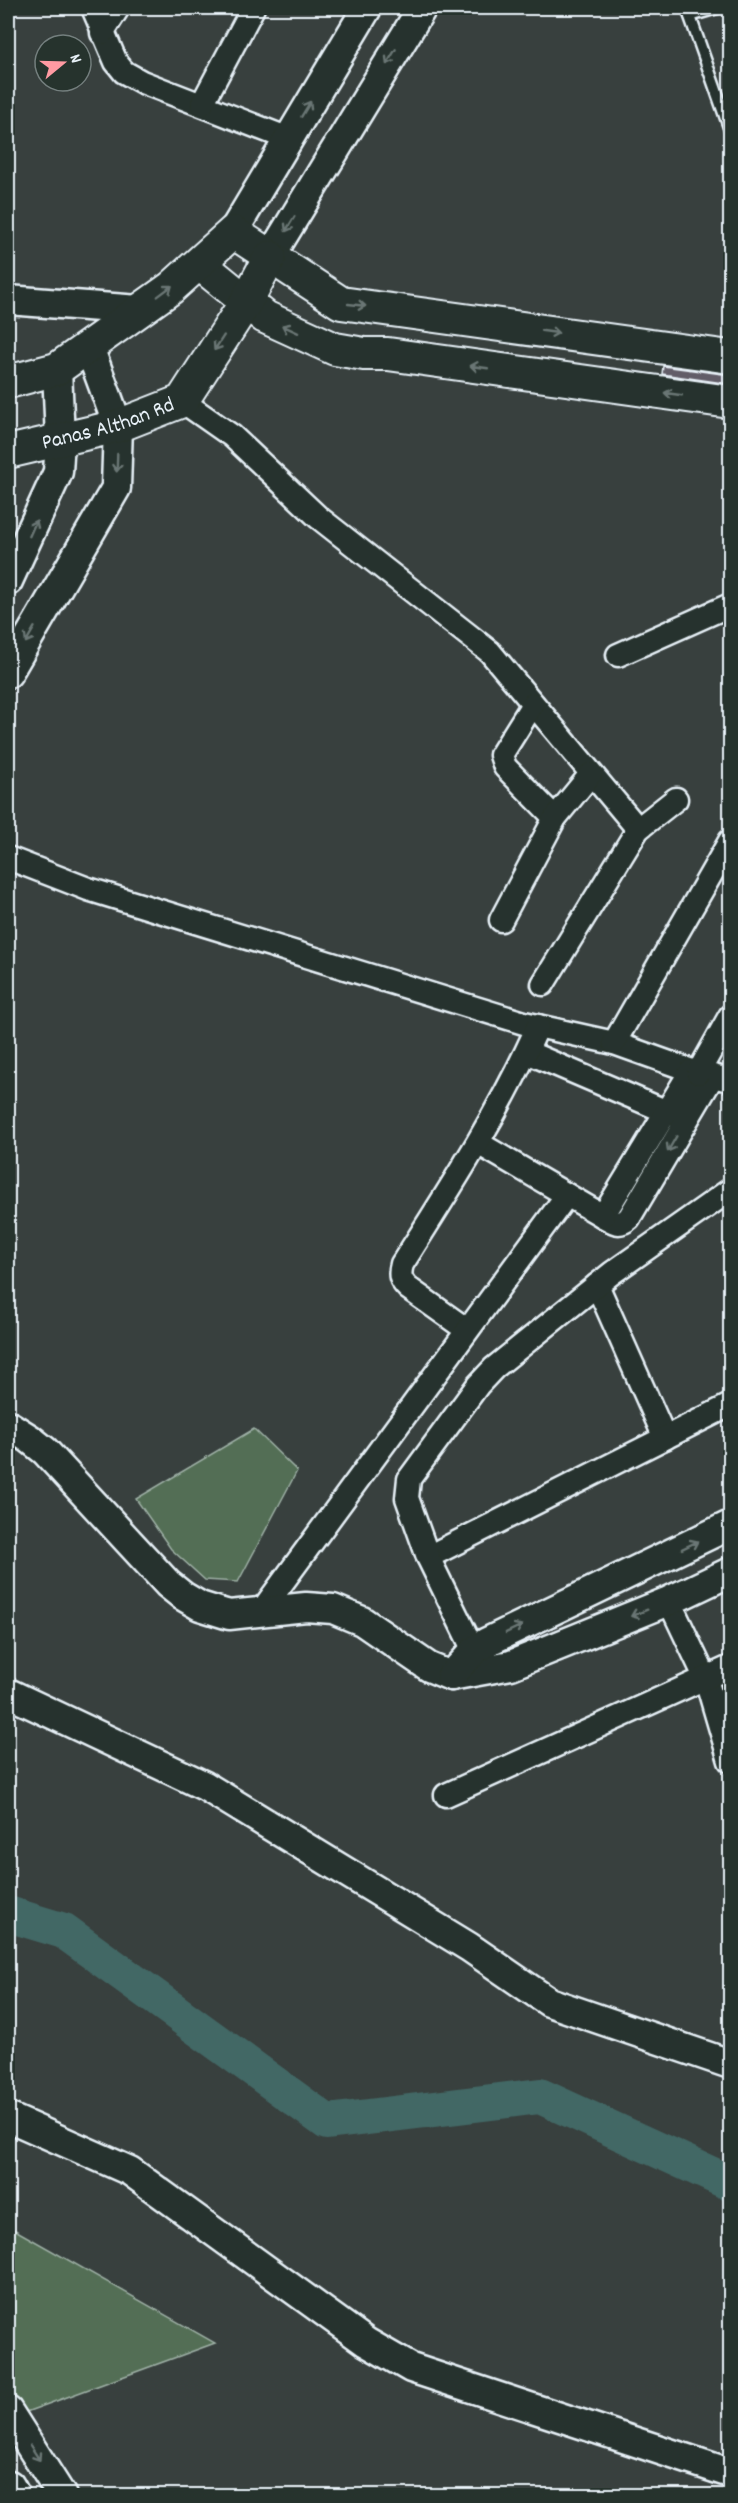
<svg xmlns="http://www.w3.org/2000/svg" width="738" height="2503" font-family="Dekko,sans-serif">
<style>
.green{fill:#536e54;stroke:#9eb0a6;stroke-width:1.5}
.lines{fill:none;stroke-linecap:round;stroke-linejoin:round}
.river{stroke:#426765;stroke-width:36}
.building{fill:#625d67;stroke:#e8f1f8;stroke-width:1.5}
.service-casing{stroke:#e8f1f8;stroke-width:15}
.minor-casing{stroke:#e8f1f8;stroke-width:27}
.tertiary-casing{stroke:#e8f1f8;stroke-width:33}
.secondary-casing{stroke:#e8f1f8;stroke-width:36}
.primary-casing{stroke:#e8f1f8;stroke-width:38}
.service{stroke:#26332d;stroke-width:10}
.minor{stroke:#26332d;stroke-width:22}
.tertiary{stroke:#26332d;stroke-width:28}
.secondary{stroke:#26332d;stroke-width:32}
.primary{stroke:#26332d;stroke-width:33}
.oneway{stroke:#6a7674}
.labels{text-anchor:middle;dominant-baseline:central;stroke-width:4.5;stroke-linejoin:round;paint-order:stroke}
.street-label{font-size:22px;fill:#e8f1f8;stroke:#26332d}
</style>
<rect width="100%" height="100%" fill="#38403e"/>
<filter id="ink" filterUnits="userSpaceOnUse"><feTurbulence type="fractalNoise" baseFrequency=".0167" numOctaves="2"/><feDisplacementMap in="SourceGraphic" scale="12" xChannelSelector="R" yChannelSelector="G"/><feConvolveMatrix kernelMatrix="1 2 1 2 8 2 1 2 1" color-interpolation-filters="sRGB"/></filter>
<g filter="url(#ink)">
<!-- green -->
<g class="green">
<path d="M254 1429 297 1471 238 1582 205 1580 171 1549 136 1499Z"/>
<path d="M8 2226 215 2343 26 2412 8 2386Z"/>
</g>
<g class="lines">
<!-- river -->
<path class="river" d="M8 1914 64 1931 327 2122 540 2096 730 2183"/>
</g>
<!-- building -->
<path class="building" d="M663 366 730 375V384L662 374Z"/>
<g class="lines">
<!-- service casing -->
<g class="service-casing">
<g id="service">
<path d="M687 8 730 130"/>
<path d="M690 16 717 8"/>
</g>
</g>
<!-- minor casing -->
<g class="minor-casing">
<g id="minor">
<path d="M93 8 116 62 124 72 142 82 289 139"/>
<path d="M102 33 118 8"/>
<path d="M202 104 253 8"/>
<path d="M182 401 232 436 318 517 490 652 638 829"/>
<path d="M618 655 730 605"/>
<path d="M533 704 501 755 505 767 555 818"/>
<path d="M8 858 88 889 524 1023 614 1043 698 1073 730 1080"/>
<path d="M501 920 555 818 591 774"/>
<path d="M543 984 638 829 676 799"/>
<path d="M614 1043 730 841"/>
<path d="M527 1052 679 1117"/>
<path d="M691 1071 603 1216C614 1222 619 1227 629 1218L713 1076"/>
<path d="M698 1073 730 1016"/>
<path d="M478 1143 603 1216"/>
<path d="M597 1285 665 1438"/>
<path d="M467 1330 408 1288C400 1280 399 1275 402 1264 451 1187 501 1110 538 1026"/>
<path d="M428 1557 730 1405"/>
<path d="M669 1601 706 1679 730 1761"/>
<path d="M260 1613 567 1195"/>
<path d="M474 1651 428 1557 407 1498 409 1479 478 1385 494 1368 612 1273 730 1190"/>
<path d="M446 1795 730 1667"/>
</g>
</g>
<!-- tertiary casing -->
<g class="tertiary-casing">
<g id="tertiary">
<path d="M233 232 367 8"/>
<path d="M270 257 422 8"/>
<path d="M8 300 139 310"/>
<path d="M8 581 58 472 60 440 57 369"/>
<path d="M8 673 116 488 118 426 89 347"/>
<path d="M8 1425 30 1439 45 1451 168 1584 183 1596 200 1606 229 1615 306 1607 333 1609 362 1621 429 1667 451 1676 511 1665 669 1601 730 1572"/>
<path d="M451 1676 474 1651 487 1642 730 1525"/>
<path d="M8 1693 205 1786 469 1947 549 2002 730 2064"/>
<path d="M8 2117 130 2171 366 2342 411 2368 730 2473"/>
<path d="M8 2411 62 2496"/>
</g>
</g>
<!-- secondary casing -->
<g class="secondary-casing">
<g id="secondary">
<path d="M200 264 265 317 335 349 364 354H388L730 402"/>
<path d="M8 382 57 369 171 288 233 232 341 303 730 357"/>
<path id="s1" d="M8 452 118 426 182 401 246 302 270 257"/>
</g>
</g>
<!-- primary casing -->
<g class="primary-casing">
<path id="primary" d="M8 2487 13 2496"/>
</g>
<!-- service -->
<use href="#service" class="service"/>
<!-- minor -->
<use href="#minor" class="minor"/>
<!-- tertiary -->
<use href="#tertiary" class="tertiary"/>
<!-- secondary -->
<use href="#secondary" class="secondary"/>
<!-- primary -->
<use href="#primary" class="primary"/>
</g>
<!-- one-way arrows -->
<defs><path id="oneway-shaft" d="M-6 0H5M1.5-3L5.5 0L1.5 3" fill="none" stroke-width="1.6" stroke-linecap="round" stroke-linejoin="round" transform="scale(1.5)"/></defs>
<g class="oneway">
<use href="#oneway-shaft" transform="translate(391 57) rotate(121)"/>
<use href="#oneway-shaft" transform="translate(306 109) rotate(-59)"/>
<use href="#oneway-shaft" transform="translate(290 224) rotate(121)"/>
<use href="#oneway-shaft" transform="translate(165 291) rotate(-37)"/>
<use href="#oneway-shaft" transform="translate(357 305) rotate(6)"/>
<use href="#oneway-shaft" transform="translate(290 329) rotate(-155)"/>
<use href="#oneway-shaft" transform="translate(550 332) rotate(8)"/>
<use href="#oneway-shaft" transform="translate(219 343) rotate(123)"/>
<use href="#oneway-shaft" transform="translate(479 367) rotate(-172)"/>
<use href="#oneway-shaft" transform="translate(673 394) rotate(-172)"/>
<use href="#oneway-shaft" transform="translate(117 463) rotate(92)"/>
<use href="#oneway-shaft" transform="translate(33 528) rotate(-66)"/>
<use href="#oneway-shaft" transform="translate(30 635) rotate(120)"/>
<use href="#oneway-shaft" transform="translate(672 1144) rotate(120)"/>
<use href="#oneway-shaft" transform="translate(690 1545) rotate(-26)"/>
<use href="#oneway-shaft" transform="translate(639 1613) rotate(158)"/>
<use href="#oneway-shaft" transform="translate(514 1629) rotate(-26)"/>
<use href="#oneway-shaft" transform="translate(35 2453) rotate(57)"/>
</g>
</g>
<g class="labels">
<!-- street labels -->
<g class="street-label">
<text stroke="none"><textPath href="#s1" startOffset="104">Panas Althan Rd</textPath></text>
</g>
</g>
<!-- margin -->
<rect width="738" height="2503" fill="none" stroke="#26332d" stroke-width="30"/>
<rect x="15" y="15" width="708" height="2473" fill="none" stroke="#e8f1f8" stroke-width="2" filter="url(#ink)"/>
<!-- north arrow -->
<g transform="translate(63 63) rotate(71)"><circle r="28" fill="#26332d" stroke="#747f7e" stroke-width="1.5"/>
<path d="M0-4.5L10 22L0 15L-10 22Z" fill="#ff9aa2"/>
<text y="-9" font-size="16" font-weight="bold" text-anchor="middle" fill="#e8f1f8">N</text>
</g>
</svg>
